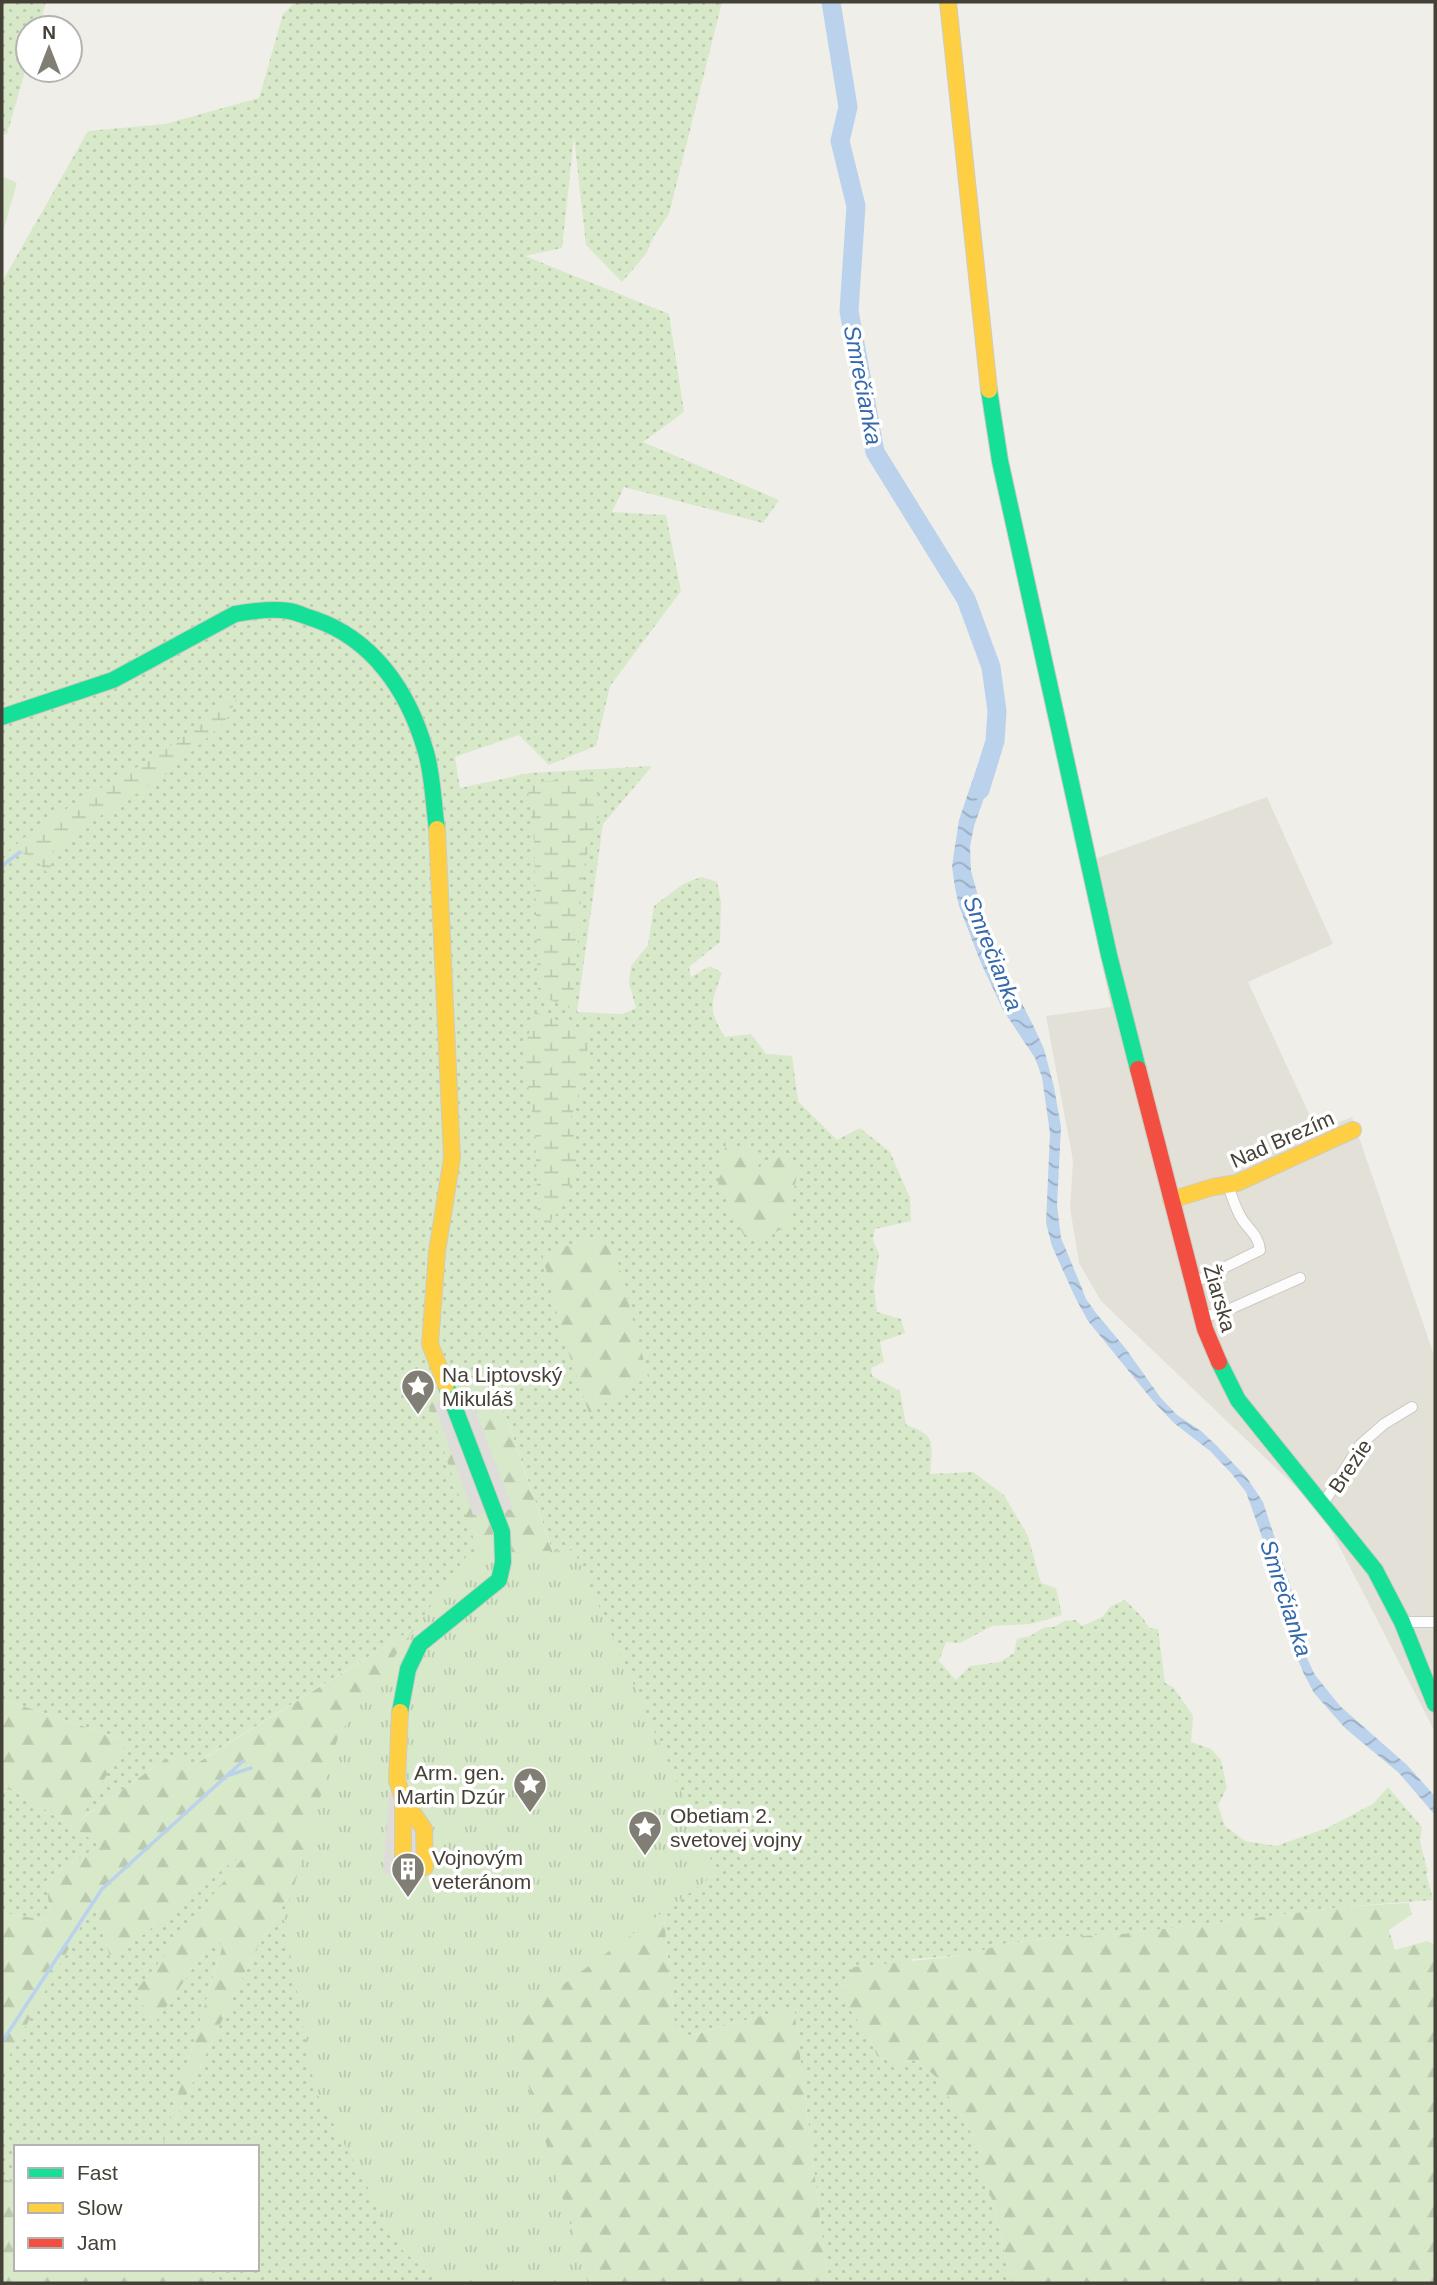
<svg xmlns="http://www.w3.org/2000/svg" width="1437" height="2285" font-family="Helvetica,sans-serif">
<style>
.residential{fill:#e3e1d7}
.grass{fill:url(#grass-dots)}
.forest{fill:url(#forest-firs)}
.wetland{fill:url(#wetland-marsh)}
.park{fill:url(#park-tufts)}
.garden{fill:#d8e9ca}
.parking{fill:#dfddd9}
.water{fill:url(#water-waves)}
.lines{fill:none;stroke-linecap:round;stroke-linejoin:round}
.stream{stroke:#bbd2ec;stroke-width:3.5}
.river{stroke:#bbd2ec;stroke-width:19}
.street-casing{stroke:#cccac5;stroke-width:12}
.fast-casing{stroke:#ceccc1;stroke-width:18}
.slow-casing{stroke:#ceccc1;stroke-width:18}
.jam-casing{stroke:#ceccc1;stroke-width:18}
.street{stroke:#fdfcfc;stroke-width:10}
.fast{stroke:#16e098;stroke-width:16}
.slow{stroke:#ffcf43;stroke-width:16}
.jam{stroke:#f24e42;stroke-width:16}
.labels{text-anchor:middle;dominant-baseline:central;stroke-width:7;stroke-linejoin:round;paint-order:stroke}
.street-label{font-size:21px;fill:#454136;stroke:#fff}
.poi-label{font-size:21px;fill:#454136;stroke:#fff;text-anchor:start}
.water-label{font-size:23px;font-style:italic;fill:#3469ac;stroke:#fff}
</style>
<defs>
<pattern id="grass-dots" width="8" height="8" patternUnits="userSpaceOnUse" patternTransform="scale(1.75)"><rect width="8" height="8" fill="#d8e9ca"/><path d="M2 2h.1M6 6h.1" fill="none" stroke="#bbc9ae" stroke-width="1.8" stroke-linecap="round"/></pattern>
<pattern id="forest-firs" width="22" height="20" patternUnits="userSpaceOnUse" patternTransform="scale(1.75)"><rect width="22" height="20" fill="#d8e9ca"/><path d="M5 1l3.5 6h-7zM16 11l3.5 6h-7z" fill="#bbc9ae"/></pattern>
<pattern id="wetland-marsh" width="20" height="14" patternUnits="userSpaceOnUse" patternTransform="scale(1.75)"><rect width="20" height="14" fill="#d8e9ca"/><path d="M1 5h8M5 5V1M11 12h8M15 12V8" fill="none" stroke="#bbc9ae"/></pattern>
<pattern id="park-tufts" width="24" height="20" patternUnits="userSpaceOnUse" patternTransform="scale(1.75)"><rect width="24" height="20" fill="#d8e9ca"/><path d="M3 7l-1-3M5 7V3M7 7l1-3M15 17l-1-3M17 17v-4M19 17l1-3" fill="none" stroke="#bbc9ae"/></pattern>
<pattern id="water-waves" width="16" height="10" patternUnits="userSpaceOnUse" patternTransform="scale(1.75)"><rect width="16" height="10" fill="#bbd2ec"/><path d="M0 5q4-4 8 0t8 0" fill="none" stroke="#9aacc0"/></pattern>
</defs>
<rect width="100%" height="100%" fill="#efeee9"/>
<!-- residential -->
<path class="residential" d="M1267 797 1333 944 1248 982 1317 1131 1352 1117 1435 1358V1732L1321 1511 1101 1301 1079 1263 1070 1208 1073 1161 1046 1016 1111 1007 1081 864Z"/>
<!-- grass -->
<g class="grass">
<path d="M2 2H46L38 28H28V61L7 134 2 135Z"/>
<path d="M295 2H722L669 214 654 236 646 254 622 282 586 245 574 137 562 248 525 256 669 314 684 412 643 442 779 500 763 523 624 487 612 512 666 515 681 591 610 686 596 746 549 765 519 735 455 757 460 788 529 773 652 766 603 824 577 1012 622 1014 636 1008 629 983 631 966 648 945 654 906 683 884 701 877 717 882 721 902 720 942 689 967 691 977 710 966 722 973C711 1004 707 1008 725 1037L751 1034 766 1054 792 1056 798 1101 837 1140 860 1128 890 1152 910 1198 911 1221 875 1229 873 1240 879 1254 874 1287 877 1312 901 1319 905 1333 880 1342 884 1362 871 1368 872 1376 900 1391 906 1425C938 1435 932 1445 930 1474L973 1472 1004 1495 1028 1536 1041 1583 1056 1588 1062 1615 1031 1624 992 1626 960 1643 946 1642 939 1661 956 1680 970 1666 1000 1662 1014 1653 1017 1639 1030 1636 1045 1627H1054L1064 1621 1076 1620 1082 1626 1102 1617 1111 1606 1125 1600 1143 1618 1149 1628 1158 1629 1165 1683 1174 1688 1193 1716 1191 1742 1211 1749 1221 1760 1227 1788 1218 1805 1225 1826 1245 1841 1276 1846 1327 1828 1373 1804 1388 1787 1422 1827 1420 1841 1428 1873H1426L1433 1900 1353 1906 1122 1934 1056 1937 1003 1944 968 1955 912 1959 869 2036 877 2056 897 2063 916 2060 936 2077 939 2093 950 2097 982 2151V2173L992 2200 1012 2283H828L794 2007 684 2037 674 2019 664 1918 690 1886 635 1789 490 1370 485 1572 447 1608 196 1763 168 1757 78 1821 127 1741 2 1699V282L88 131 165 124 259 98 283 14Z"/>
<path d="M12 1788 100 1845 46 1881 51 1921 2 1913V1792Z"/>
<path d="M344 1808 527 2149 578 2233 556 2275 555 2283H227L197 2269H257V2147H16V2184L2 2178V2067L94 1902 111 1961 257 1841 155 2022 216 1935 222 1947 163 2145 254 1953Z"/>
</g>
<!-- forest -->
<g class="forest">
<path d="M726 1143 761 1153 758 1168 786 1153 798 1170 791 1204V1223L761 1241 743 1234 718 1183Z"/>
<path d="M598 1237 616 1255 648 1377 589 1413 560 1327 542 1253Z"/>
<path d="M490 1370 634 1789 698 1815 690 1886 664 1918 674 2019 685 2037 794 2007 828 2283H555L556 2275 578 2233 527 2149 344 1808 254 1953 162 2147 222 1948 216 1935 155 2023 134 1993 254 1844 111 1961 94 1903 2 2069V1913L51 1921 46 1881 100 1845 12 1788 2 1792V1699L127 1741 80 1820 168 1757 197 1763 447 1608 485 1572 424 1393Z"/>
<path d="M1409 1903 1412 1914 1389 1930 1395 1950 1427 1941 1435 1945V2283H1012L992 2200 982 2173V2151L950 2097 939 2094 936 2077 916 2060 897 2063 877 2056 869 2036 841 1998 845 1978 854 1967 968 1955 1003 1944 1056 1937 1122 1934 1353 1906Z"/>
<path d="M2 2178 16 2184V2269H197L227 2283H2Z"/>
</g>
<!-- wetland -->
<g class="wetland">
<path d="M239 695 226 721 162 778 84 826 52 852 50 876 37 861H27L28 856 20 852 25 845 2 864C9 834 130 774 160 753 187 734 211 712 239 695Z"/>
<path d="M604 776 595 802 601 809 585 861 572 1009 538 995 534 840 527 783Z"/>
<path d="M535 1012 590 1032 583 1080 571 1118 577 1160 565 1204 547 1225 538 1219 535 1130 523 1054Z"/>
</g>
<!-- park -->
<path class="park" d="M574 1550 717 1873 510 2023 588 2283H439L401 2249 315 2090 284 1920 339 1734 468 1554Z"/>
<!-- garden -->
<path class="garden" d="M2 176 17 183 2 235Z"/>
<!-- parking -->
<g class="parking">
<path d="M467 1388 513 1509 473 1515 434 1404Z"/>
<path d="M397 1780 414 1796 432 1828V1872L383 1874 389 1792Z"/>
</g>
<!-- water -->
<path class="water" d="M978 764 994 770 974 826 970 847 971 871 992 946 1034 1027 1044 1049 1054 1087 1061 1127 1057 1205 1061 1238 1079 1281 1086 1299 1096 1313 1126 1349 1160 1397 1177 1415 1201 1431 1217 1446 1247 1478 1263 1502 1296 1603 1298 1631 1303 1650 1315 1675 1340 1706 1407 1765 1433 1794 1435 1798V1815L1399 1773 1345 1728 1314 1693 1304 1674 1287 1634V1615L1279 1585 1246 1492 1231 1473 1210 1451 1174 1423 1153 1401 1088 1321 1075 1297 1052 1246 1046 1223 1050 1133 1042 1077 1035 1058 1003 1010 981 963 959 906 955 888 952 866 959 820Z"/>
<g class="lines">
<!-- stream -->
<g class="stream">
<path d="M2 866 20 852"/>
<path d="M229 1775 251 1768"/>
<path d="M2 2042 102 1889 243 1761"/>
</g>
<!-- river -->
<path class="river" d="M831 2 848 107 840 141 856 206 849 311 875 452 966 599 991 667 997 711 995 741 980 790"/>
<!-- street casing -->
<g class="street-casing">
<g id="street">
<path d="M1193 1283 1260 1250C1259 1236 1249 1230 1242 1219 1236 1210 1232 1196 1228 1186"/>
<path d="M1202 1317 1221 1313 1300 1278"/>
<path d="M1323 1504 1360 1445 1384 1424 1412 1407"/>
<path d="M1402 1622H1435"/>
</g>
</g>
<!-- fast casing -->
<g class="fast-casing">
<g id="fast">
<path d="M989 390 1000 461 1109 955 1138 1069"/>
<path d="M2 717 113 680 235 614C252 611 272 608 289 611 297 612 306 617 314 619 373 639 408 691 425 749 433 773 433 803 437 829"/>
<path d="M1219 1362 1238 1400 1375 1570 1402 1622 1435 1704"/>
<path d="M400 1712 408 1669 420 1644 499 1580 503 1562 502 1532 446 1385"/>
</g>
</g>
<!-- slow casing -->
<g class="slow-casing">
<g id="slow">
<path d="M948 2 989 390"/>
<path d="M437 829 452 1158 437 1252 430 1344 446 1385"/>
<path d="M1171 1200 1213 1187 1237 1183 1353 1130"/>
<path d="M400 1712 397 1780 403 1799V1867H425L424 1829 403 1799"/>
</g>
</g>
<!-- jam casing -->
<g class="jam-casing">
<path id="jam" d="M1138 1069 1205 1329 1219 1362"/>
</g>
<!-- street -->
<use href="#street" class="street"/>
<!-- fast -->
<use href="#fast" class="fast"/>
<!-- slow -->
<use href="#slow" class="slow"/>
<!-- jam -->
<use href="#jam" class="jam"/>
</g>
<!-- icons -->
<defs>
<g id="sight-pin" transform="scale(1.75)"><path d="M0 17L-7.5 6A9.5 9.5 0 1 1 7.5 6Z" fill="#807e75" stroke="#fff"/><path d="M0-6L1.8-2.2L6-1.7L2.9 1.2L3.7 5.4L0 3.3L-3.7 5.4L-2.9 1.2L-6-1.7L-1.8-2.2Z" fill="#fff"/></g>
<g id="building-pin" transform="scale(1.75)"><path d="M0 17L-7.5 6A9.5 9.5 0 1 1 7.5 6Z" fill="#807e75" stroke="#fff"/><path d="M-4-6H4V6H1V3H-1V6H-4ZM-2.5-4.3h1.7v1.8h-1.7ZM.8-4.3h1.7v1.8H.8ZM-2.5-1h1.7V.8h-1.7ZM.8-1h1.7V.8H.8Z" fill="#fff"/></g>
</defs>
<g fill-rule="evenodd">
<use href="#sight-pin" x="418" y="1386"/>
<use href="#sight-pin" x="530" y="1784"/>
<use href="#sight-pin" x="645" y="1827"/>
<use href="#building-pin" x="408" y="1869"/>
</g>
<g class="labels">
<!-- street labels -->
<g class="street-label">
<text transform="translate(1282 1139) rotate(-24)">Nad Brezím</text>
<text transform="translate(1220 1298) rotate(74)">Žiarska</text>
<text transform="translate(1350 1466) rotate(-56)">Brezie</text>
</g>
<!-- poi labels -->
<g class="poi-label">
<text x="442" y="1374">Na Liptovský<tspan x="442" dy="24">Mikuláš</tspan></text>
<text x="505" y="1772" text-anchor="end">Arm. gen.<tspan x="505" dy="24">Martin Dzúr</tspan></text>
<text x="670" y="1815">Obetiam 2.<tspan x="670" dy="24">svetovej vojny</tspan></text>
<text x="432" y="1857">Vojnovým<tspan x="432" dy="24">veteránom</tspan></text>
</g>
<!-- water labels -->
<g class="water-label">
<text transform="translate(863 385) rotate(79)">Smrečianka</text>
<text transform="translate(993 953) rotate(68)">Smrečianka</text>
<text transform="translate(1286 1598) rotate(72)">Smrečianka</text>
</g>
</g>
<!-- border -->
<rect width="1437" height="2285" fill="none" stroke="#454136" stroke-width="7"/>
<!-- legend -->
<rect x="14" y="2145" width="245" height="126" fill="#ffffff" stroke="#b5b3af" stroke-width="2"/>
<rect x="28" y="2168" width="35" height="10" fill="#16e098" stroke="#b5b3af" stroke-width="2"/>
<text x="77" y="2180" font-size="21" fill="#454136">Fast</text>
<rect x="28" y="2203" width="35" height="10" fill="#ffcf43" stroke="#b5b3af" stroke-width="2"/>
<text x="77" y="2215" font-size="21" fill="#454136">Slow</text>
<rect x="28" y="2238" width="35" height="10" fill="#f24e42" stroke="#b5b3af" stroke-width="2"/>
<text x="77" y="2250" font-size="21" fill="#454136">Jam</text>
<!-- north arrow -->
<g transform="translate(49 49)"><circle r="33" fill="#ffffff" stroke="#b5b3af" stroke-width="2"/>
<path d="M0-5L12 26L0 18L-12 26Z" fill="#807e75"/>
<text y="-10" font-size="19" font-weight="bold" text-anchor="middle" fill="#454136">N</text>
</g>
</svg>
